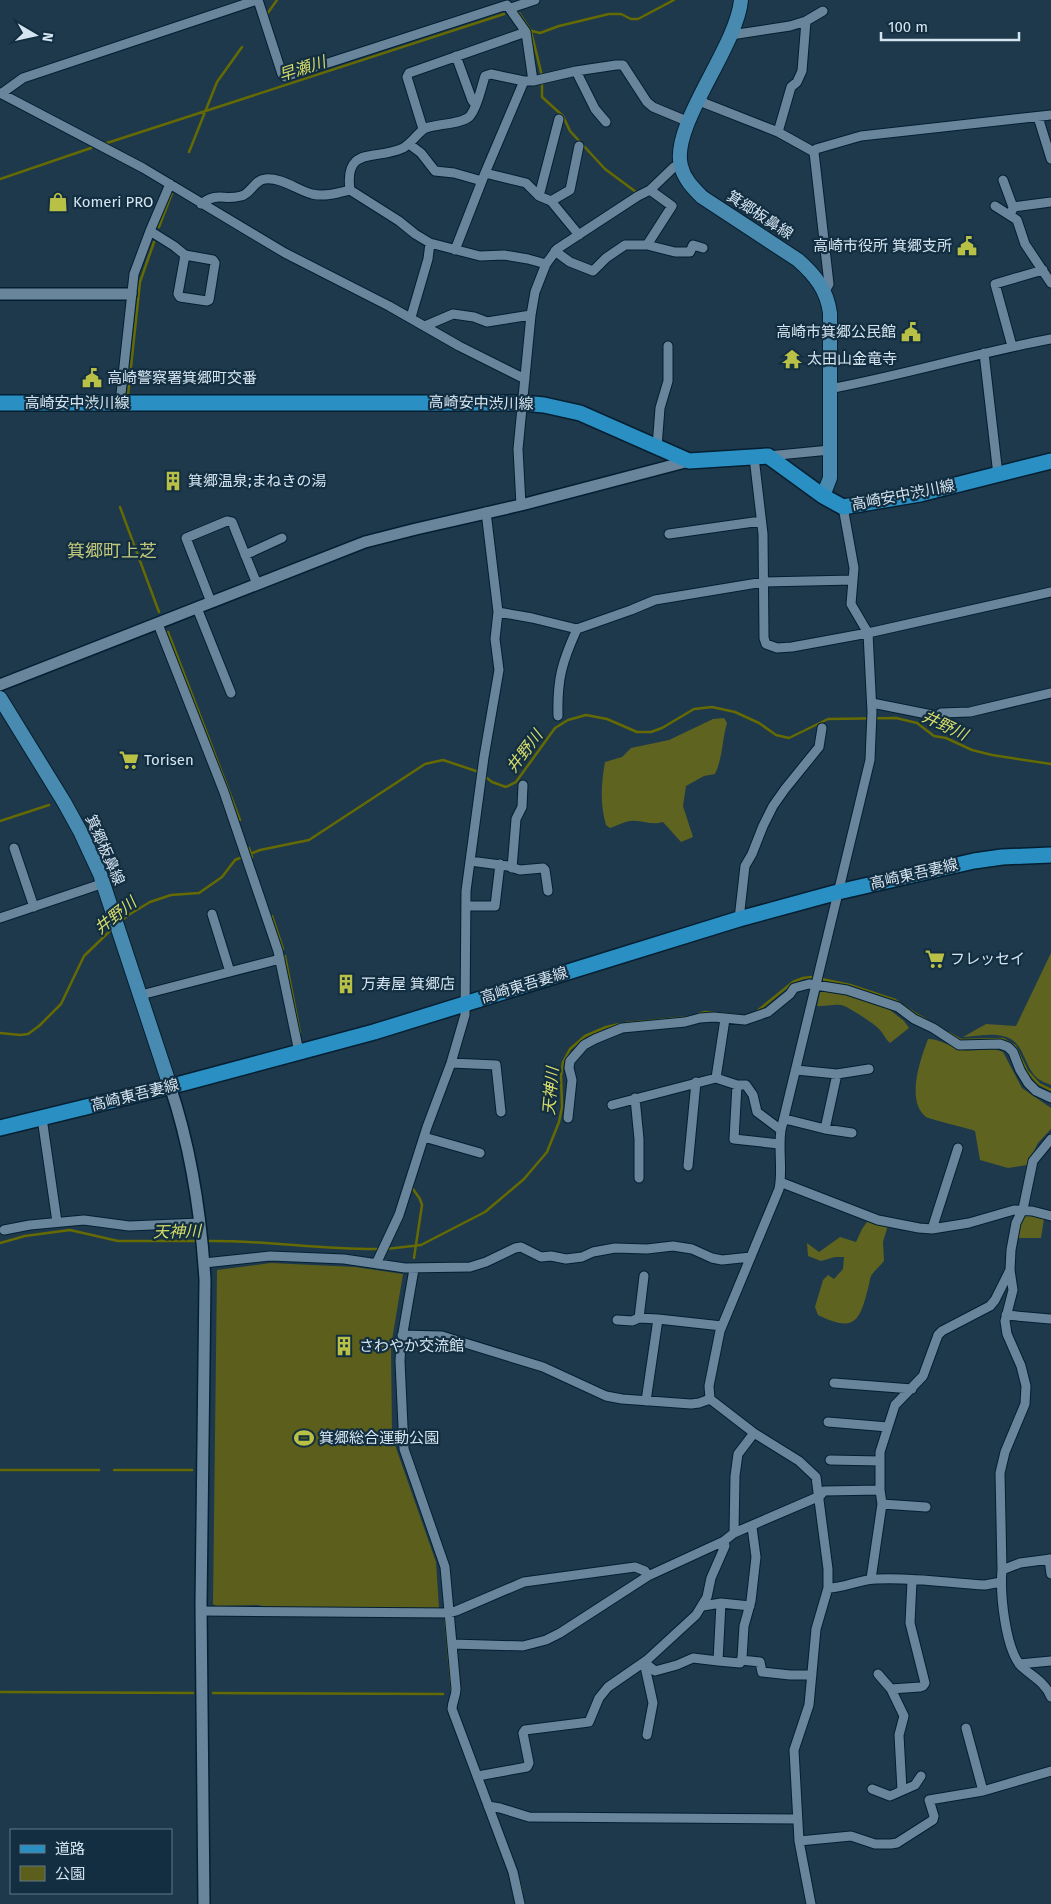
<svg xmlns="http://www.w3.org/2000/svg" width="1051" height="1904" viewBox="0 0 1051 1904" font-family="'Fira Sans','Noto Sans JP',sans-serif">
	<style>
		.green { fill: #5c5f1b }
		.forest { fill: #5f6320 }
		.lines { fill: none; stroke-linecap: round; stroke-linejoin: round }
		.stream { stroke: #666a03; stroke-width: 2.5 }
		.minor-casing { stroke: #041f31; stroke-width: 11 }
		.tertiary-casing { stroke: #041f31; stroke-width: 14 }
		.secondary-casing { stroke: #041f31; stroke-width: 16 }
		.primary-casing { stroke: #041f31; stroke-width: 18 }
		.minor { stroke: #68859b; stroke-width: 9 }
		.tertiary { stroke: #68859b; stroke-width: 11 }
		.secondary { stroke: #498bb0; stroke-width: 14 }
		.primary { stroke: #2a90c4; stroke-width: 15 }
		.labels { text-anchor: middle; stroke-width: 4.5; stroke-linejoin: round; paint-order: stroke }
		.poi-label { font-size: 15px; fill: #d4e4f0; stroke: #132e41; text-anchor: start }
		.street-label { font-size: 15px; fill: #d4e4f0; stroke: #132e41 }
		.water-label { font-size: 16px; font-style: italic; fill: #d6dd68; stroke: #132e41 }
		.quarter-label { font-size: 18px; fill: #c1c77a; stroke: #132e41 }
	</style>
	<rect width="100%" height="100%" fill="#1d394b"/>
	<path class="green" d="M271,1263l84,4 48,7 -12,72 1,86 3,13 41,117 3,46 -172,-1 -9,-2 -42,1 -3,-2 4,-334z"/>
	<path class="forest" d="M724,718l3,5c-5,17 -4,34 -12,51l-11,2 -18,10 -3,20 10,31 -12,5 -18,-20c-13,4 -21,-3 -33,-1 -7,1 -14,5 -20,7l-4,-3c-6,-21 -5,-41 -1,-63l17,-5 9,-9 38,-8 44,-21z
		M1051,953v132c-8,-3 -15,-6 -19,-13 -9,-13 -10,-32 -29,-36 -12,-3 -27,0 -40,1l23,-13 30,2z
		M822,989l25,4 24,10 14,3 19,15 5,7 -19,15c-5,-4 -7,-11 -12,-15 -5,-5 -28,-20 -34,-22 -8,-3 -19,1 -27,0l3,-14z
		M928,1039c12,0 23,8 35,11 10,2 19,-2 29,-2 3,1 8,3 11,4l19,36 29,20v21l-13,14 -11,22 -19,3 -28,-8 -5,-29c-8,-3 -46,-12 -49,-14 -21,-17 -5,-59 2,-78z
		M1025,1214l19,5 -3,19h-23v-13z
		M872,1215l17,7 -6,20 1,19c-4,5 -10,10 -13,15 -2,5 -2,11 -4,16 -8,33 -16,39 -49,23l-3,-8 8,-27 5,-5 6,4 9,-10 1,-12h-9l-14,4 -13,-5 -1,-13 12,9 21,-15 16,5 6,-13z"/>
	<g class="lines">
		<path class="stream" d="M519,13l12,18 11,45
			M267,14l10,-14
			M532,31l8,2 19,-7 50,-12h12l10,5h7l36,-19
			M542,82v15l21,19 7,15 35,38 31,23
			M107,143l397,-129
			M189,152l28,-70 25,-35
			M0,179l91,-31
			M159,227l13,-34
			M128,395l12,-113 14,-40
			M120,507l39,105
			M168,632l72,188
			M483,775l9,7 14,5 10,-5 39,-54 13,-8 18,-5 21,4 30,13h14l11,-4 32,-19 18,-2 23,5 24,11 17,12 13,3 39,-19 68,-1 21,5 17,13 12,2 26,12 20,5 59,9
			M0,821l49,-16
			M249,848l3,9
			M272,916l11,33
			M121,921l9,-7 20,-12 21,-7 28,-2 23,-16 13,-17 25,-10 49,-10 116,-76 18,-4 36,12
			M285,956l15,77
			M756,1012l37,-30 10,-4 9,-1 38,8 45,15 21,14 26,15
			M698,1014l7,-2 31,3
			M626,1023l64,-6
			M0,1033l20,2 8,-1 11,-8 22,-22 23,-48 29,-28
			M949,1033l12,7 42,-1 12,7 12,25 12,13 12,6
			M413,1189l7,10 2,6 -8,53
			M206,1241c59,-1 116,9 174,8
			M0,1243l25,-7 45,-6 48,11h80
			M386,1249l35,-4 29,-15 35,-18 39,-33 23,-27 12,-30 3,-15 -1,-31 2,-14 7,-13 15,-13 21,-9 14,-3
			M0,1470h99
			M114,1470h78
			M445,1617l7,77
			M0,1692l193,1
			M213,1693l230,1
			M517,1873l5,19"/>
		<defs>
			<path id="minor" d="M258,0l24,74 3,3 222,-72 19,27 7,49
				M511,8l24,-8
				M731,35l59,-9 16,-5 17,-10
				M456,56l16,44 3,4
				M576,71l19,38 11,13
				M0,93l143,75 142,85 104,53 70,40 66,33
				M2,93l21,-15 234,-78
				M699,101l79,31 36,20
				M1038,117l13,42
				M559,119l-20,77 12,5 28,34
				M423,129l-16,-52 2,-4 117,-41
				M778,132l13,-45 6,-5 5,-11 4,-50
				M409,144l12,9 14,18 19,2 28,8
				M485,173l41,10 13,13
				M1003,180l10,27 -1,4
				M350,190c-6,-45 26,-29 53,-42 9,-5 17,-18 23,-20 10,-4 37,-4 44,-12 8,-10 11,-28 15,-40l6,-2 33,7h9l43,-10 40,-6h7l24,37 6,5 36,15
				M551,201l19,-11 9,-44
				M201,204c18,-13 22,-3 40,-8 10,-2 13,-16 24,-17 16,-2 32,11 47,15 13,3 26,-1 38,-4l49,31 16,13 15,9 50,13 24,-1 24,4 18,5
				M995,206l22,14 8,24 26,39
				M1013,207l38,-5
				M150,231l24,15 11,9 28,5 2,3 -6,37 -2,1 -27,-4 -2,-3 7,-39
				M647,245l25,-39 -22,-16
				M455,250l30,-77 39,-92
				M555,251l15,11 23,9 13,-13 19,-13h22l28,7h15l3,-7 10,3
				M825,291l4,-7 -15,-132 2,-3 45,-13 190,-21
				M411,317l17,-58 2,-16
				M425,326l28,-12 21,3 13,5 44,-7
				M1012,346l-17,-62 48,-14
				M984,353l14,122
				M829,389c75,-14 147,-36 222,-50
				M120,403l14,-129 16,-43 20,-47
				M657,447l3,-39 8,-27v-35
				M768,456l62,-6
				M754,457l9,77 1,104 2,6 11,4 15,-1 76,-14 183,-41
				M521,505l-3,-56 13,-134 4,-23 7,-18 4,-10 11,-15 81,-53 12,-6 24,-23 6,-2
				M669,534l92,-13
				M245,555l37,-17
				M211,602l-25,-64 41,-17 5,1 25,62
				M197,608l34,85
				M498,612l34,6 45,11
				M158,624l66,168 54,159 21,101
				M872,703l65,13 4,-3 29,-1 81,-19
				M558,716c-1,-37 4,-54 19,-87l54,-19 24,-10 109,-18 89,-2
				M14,848l20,59
				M470,861l38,5 12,4 23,-2 2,2 3,21
				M512,868l4,-49 6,-12 1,-22
				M466,906h29l5,-42
				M212,914l18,58
				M0,918l104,-35
				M739,919l6,-53 7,-12 11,-28 10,-20 12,-17 34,-42 3,-19
				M141,995l139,-36
				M451,1063l45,2 5,47
				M796,1070l41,4 32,-5
				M716,1078l9,-59
				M737,1085l-3,54 45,5
				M635,1098l4,41v39
				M612,1105l104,-27 21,7h9l7,10 4,17 24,18
				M42,1118l15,104
				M568,1118l4,-38 -3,-12 1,-7 14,-16 11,-6 27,-11 63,-6 15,-4 14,-1 31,3 23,-8 22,-18 4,-6 15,-4 38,6 51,17 16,12 19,9 26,17 41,-1 8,3 5,5 7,18 8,13 8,8 15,7
				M785,1119l40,10 27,4
				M825,1129l12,-55
				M424,1137l56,16
				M1051,1139l-18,22 -10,48 -7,14 -5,27 -1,20 3,20 -8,31 2,13 14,32 5,20 -1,18 -20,48 -5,21 2,97c-2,23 3,80 20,97 11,10 23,15 29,30
				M688,1166l8,-84
				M780,1182l98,38 41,8 13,1 37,-6 45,-13 18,1 19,5
				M932,1229l26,-81
				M4,1230l26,-5 54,-5 45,6 71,-3
				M204,1263l66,-7 25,1 49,2 61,9 65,-1 16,-5 29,-14 6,-1 20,10 10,-1 15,3 16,-2 11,-5 22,-4 32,1 26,-3 19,3 20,9 10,2 29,-3
				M376,1264l23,-49 28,-88 24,-64 14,-48 1,-124 18,-134 15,-87 -4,-31 3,-27 -12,-100
				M414,1269l-13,75 -1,17 4,88 41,118 11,122c0,8 -4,13 -4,20l61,163 7,32
				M1006,1315l44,4
				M639,1318l5,-42
				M617,1320l15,1 7,-3 19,1 64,7
				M402,1335l40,1 101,31 63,29 16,3 69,5 8,-1 11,-4
				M834,1383l78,6
				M646,1401l12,-82
				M828,1422l60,5
				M830,1460l50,1
				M882,1504l44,3
				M734,1533l86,-37 4,-5 56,-1
				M1049,1559l2,15
				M1002,1570l18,-7 31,-4
				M871,1579l11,-75 -2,-14v-38l15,-47 28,-29 15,-41 4,-4 48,-25 5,-6 15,-30
				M828,1588c17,0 32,-9 49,-9 34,-2 73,4 108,6l16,-3
				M721,1603l-3,58 22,2 2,-5 2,-32 7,-25 5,-44 -4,-30
				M703,1606l18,-3 29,3
				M201,1611l248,2 7,-2 68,-29 111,-15 10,4 3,5
				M452,1644l71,2 23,-6 14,-7 88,-57 76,-35 10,-8 1,-57 3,-22 16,-21
				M741,1660l19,2 2,10 28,3h22
				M644,1662l11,9 22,-6 16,-7 25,3
				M644,1662l9,41 -6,32
				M1019,1664l32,-3
				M878,1674l13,15 13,27 -5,19 3,55
				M891,1689l29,-2 3,-1 2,-3 -15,-60 2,-42
				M966,1728l17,63
				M478,1776l49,-9 2,-4 -6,-30 2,-3 64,-8 10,-24 9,-11 39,-27 49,-45 11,-18 4,-19 14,-32 -1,-5
				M872,1789l18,7 25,-11 6,-9
				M488,1806l12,2 29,9 268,2
				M799,1841l52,-5 24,8h16l6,-1 36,-23 1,-4 -5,-16 54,-9 68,-20
				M811,1904l-12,-63 -5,-91 15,-45 7,-76 12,-41v-19l-12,-92 -17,-16 -45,-28 -44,-34 -1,-13 11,-55 59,-142c4,-19 -1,-39 2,-59l89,-370 2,-48 -4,-79 -17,-29 3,-36 -11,-61"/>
			<path id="tertiary" d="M0,294h131
				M0,685l365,-143 51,-13 105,-24 168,-44
				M170,1086c21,62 31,129 35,194l-4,325 3,299"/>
			<path id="secondary" d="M741,0c-4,47 -71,126 -60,166 3,13 12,22 21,31l96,63c17,15 29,30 32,53v165l-7,18
				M0,698l64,104 16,29 20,43 70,212"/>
			<path id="primary" d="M0,403h523l21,2 36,8 109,48 79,-5 55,40 20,11 77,-13 131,-33
				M0,1128l184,-45 190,-51 365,-113 99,-27 136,-31 28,-4 49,-2"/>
		</defs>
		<use href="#minor" class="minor-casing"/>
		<use href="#tertiary" class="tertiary-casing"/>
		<use href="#secondary" class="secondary-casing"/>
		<use href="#primary" class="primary-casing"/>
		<use href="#minor" class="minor"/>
		<use href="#tertiary" class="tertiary"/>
		<use href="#secondary" class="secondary"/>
		<use href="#primary" class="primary"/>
	</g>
	<defs>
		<symbol id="shop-bare" viewBox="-9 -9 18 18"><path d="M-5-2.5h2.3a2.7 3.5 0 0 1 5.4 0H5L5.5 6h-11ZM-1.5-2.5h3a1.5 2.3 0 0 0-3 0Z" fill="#b9c046" stroke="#132e41" stroke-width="2.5" paint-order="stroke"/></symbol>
		<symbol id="civic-bare" viewBox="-9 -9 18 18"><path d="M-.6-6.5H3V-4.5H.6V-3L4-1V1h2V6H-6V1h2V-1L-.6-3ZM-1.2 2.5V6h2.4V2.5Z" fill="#b9c046" stroke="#132e41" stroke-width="2.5" paint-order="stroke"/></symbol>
		<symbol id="temple-bare" viewBox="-9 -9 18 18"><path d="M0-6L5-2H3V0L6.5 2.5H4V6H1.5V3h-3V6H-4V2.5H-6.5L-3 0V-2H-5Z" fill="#b9c046" stroke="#132e41" stroke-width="2.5" paint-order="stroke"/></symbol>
		<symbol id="building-bare" viewBox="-9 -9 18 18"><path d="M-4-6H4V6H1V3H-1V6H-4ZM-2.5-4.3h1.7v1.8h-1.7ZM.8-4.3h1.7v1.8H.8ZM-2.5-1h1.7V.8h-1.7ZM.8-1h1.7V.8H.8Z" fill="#b9c046" stroke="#132e41" stroke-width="2.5" paint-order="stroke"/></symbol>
		<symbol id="supermarket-bare" viewBox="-9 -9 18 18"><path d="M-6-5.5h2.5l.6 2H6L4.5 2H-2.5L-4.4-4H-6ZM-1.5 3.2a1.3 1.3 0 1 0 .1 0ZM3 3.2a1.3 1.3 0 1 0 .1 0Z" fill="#b9c046" stroke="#132e41" stroke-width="2.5" paint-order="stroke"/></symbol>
		<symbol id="stadium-bare" viewBox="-9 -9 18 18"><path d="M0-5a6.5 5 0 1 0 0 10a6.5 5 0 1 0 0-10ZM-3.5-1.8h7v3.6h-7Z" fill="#b9c046" stroke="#132e41" stroke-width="2.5" paint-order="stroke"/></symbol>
	</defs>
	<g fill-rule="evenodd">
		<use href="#shop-bare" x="44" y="188" width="28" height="28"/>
		<use href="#civic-bare" x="953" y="232" width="28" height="28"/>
		<use href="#civic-bare" x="897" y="318" width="28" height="28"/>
		<use href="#temple-bare" x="778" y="345" width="28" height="28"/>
		<use href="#civic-bare" x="78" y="364" width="28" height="28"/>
		<use href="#building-bare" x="159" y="467" width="28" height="28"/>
		<use href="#supermarket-bare" x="115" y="746" width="28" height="28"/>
		<use href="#supermarket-bare" x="921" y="945" width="28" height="28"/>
		<use href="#building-bare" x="332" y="970" width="28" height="28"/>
		<use href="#building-bare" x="330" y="1332" width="28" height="28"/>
		<use href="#stadium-bare" x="290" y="1424" width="28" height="28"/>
	</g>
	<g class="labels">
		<g class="poi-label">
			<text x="73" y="207">Komeri PRO</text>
			<text x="952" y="251" text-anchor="end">高崎市役所 箕郷支所</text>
			<text x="896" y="337" text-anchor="end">高崎市箕郷公民館</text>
			<text x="807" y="364">太田山金竜寺</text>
			<text x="107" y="383">高崎警察署箕郷町交番</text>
			<text x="188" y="486">箕郷温泉;まねきの湯</text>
			<text x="144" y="765">Torisen</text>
			<text x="950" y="964">フレッセイ</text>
			<text x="361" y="989">万寿屋 箕郷店</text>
			<text x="359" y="1351">さわやか交流館</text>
			<text x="319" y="1443">箕郷総合運動公園</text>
		</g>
		<g class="street-label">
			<text transform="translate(760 215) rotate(33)" y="5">箕郷板鼻線</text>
			<text x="77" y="408">高崎安中渋川線</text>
			<text transform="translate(481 403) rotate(1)" y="5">高崎安中渋川線</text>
			<text transform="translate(903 495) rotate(-11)" y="5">高崎安中渋川線</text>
			<text transform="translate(105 850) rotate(66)" y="5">箕郷板鼻線</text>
			<text transform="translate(914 874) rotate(-13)" y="5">高崎東吾妻線</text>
			<text transform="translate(524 985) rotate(-17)" y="5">高崎東吾妻線</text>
			<text transform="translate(135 1095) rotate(-14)" y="5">高崎東吾妻線</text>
		</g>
		<g class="water-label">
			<text transform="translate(302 68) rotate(-18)" y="6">早瀬川</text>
			<text transform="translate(945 725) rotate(25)" y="6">井野川</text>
			<text transform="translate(524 751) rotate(-53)" y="6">井野川</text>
			<text transform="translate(115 915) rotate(-39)" y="6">井野川</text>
			<text transform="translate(550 1091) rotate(-85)" y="6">天神川</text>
			<text transform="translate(177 1231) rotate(-1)" y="6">天神川</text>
		</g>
		<g class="quarter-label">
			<text x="112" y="557">箕郷町上芝</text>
		</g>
	</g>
	<rect x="10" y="1829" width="162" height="65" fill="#132e41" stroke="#607787"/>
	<rect x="20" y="1845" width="25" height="8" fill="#2a90c4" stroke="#607787"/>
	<text x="55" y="1854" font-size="15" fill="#d4e4f0">道路</text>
	<rect x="20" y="1866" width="25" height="15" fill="#5c5f1b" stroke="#607787"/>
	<text x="55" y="1879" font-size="15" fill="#d4e4f0">公園</text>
	<g transform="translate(35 35) rotate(99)" stroke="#132e41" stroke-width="4" paint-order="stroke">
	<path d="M0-4L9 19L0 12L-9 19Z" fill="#d4e4f0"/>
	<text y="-8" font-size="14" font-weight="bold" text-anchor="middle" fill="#d4e4f0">N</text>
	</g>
	<path d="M881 32v8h138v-8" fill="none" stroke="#d4e4f0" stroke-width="2.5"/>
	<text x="888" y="32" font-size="15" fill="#d4e4f0" stroke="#132e41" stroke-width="4" paint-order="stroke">100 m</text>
</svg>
